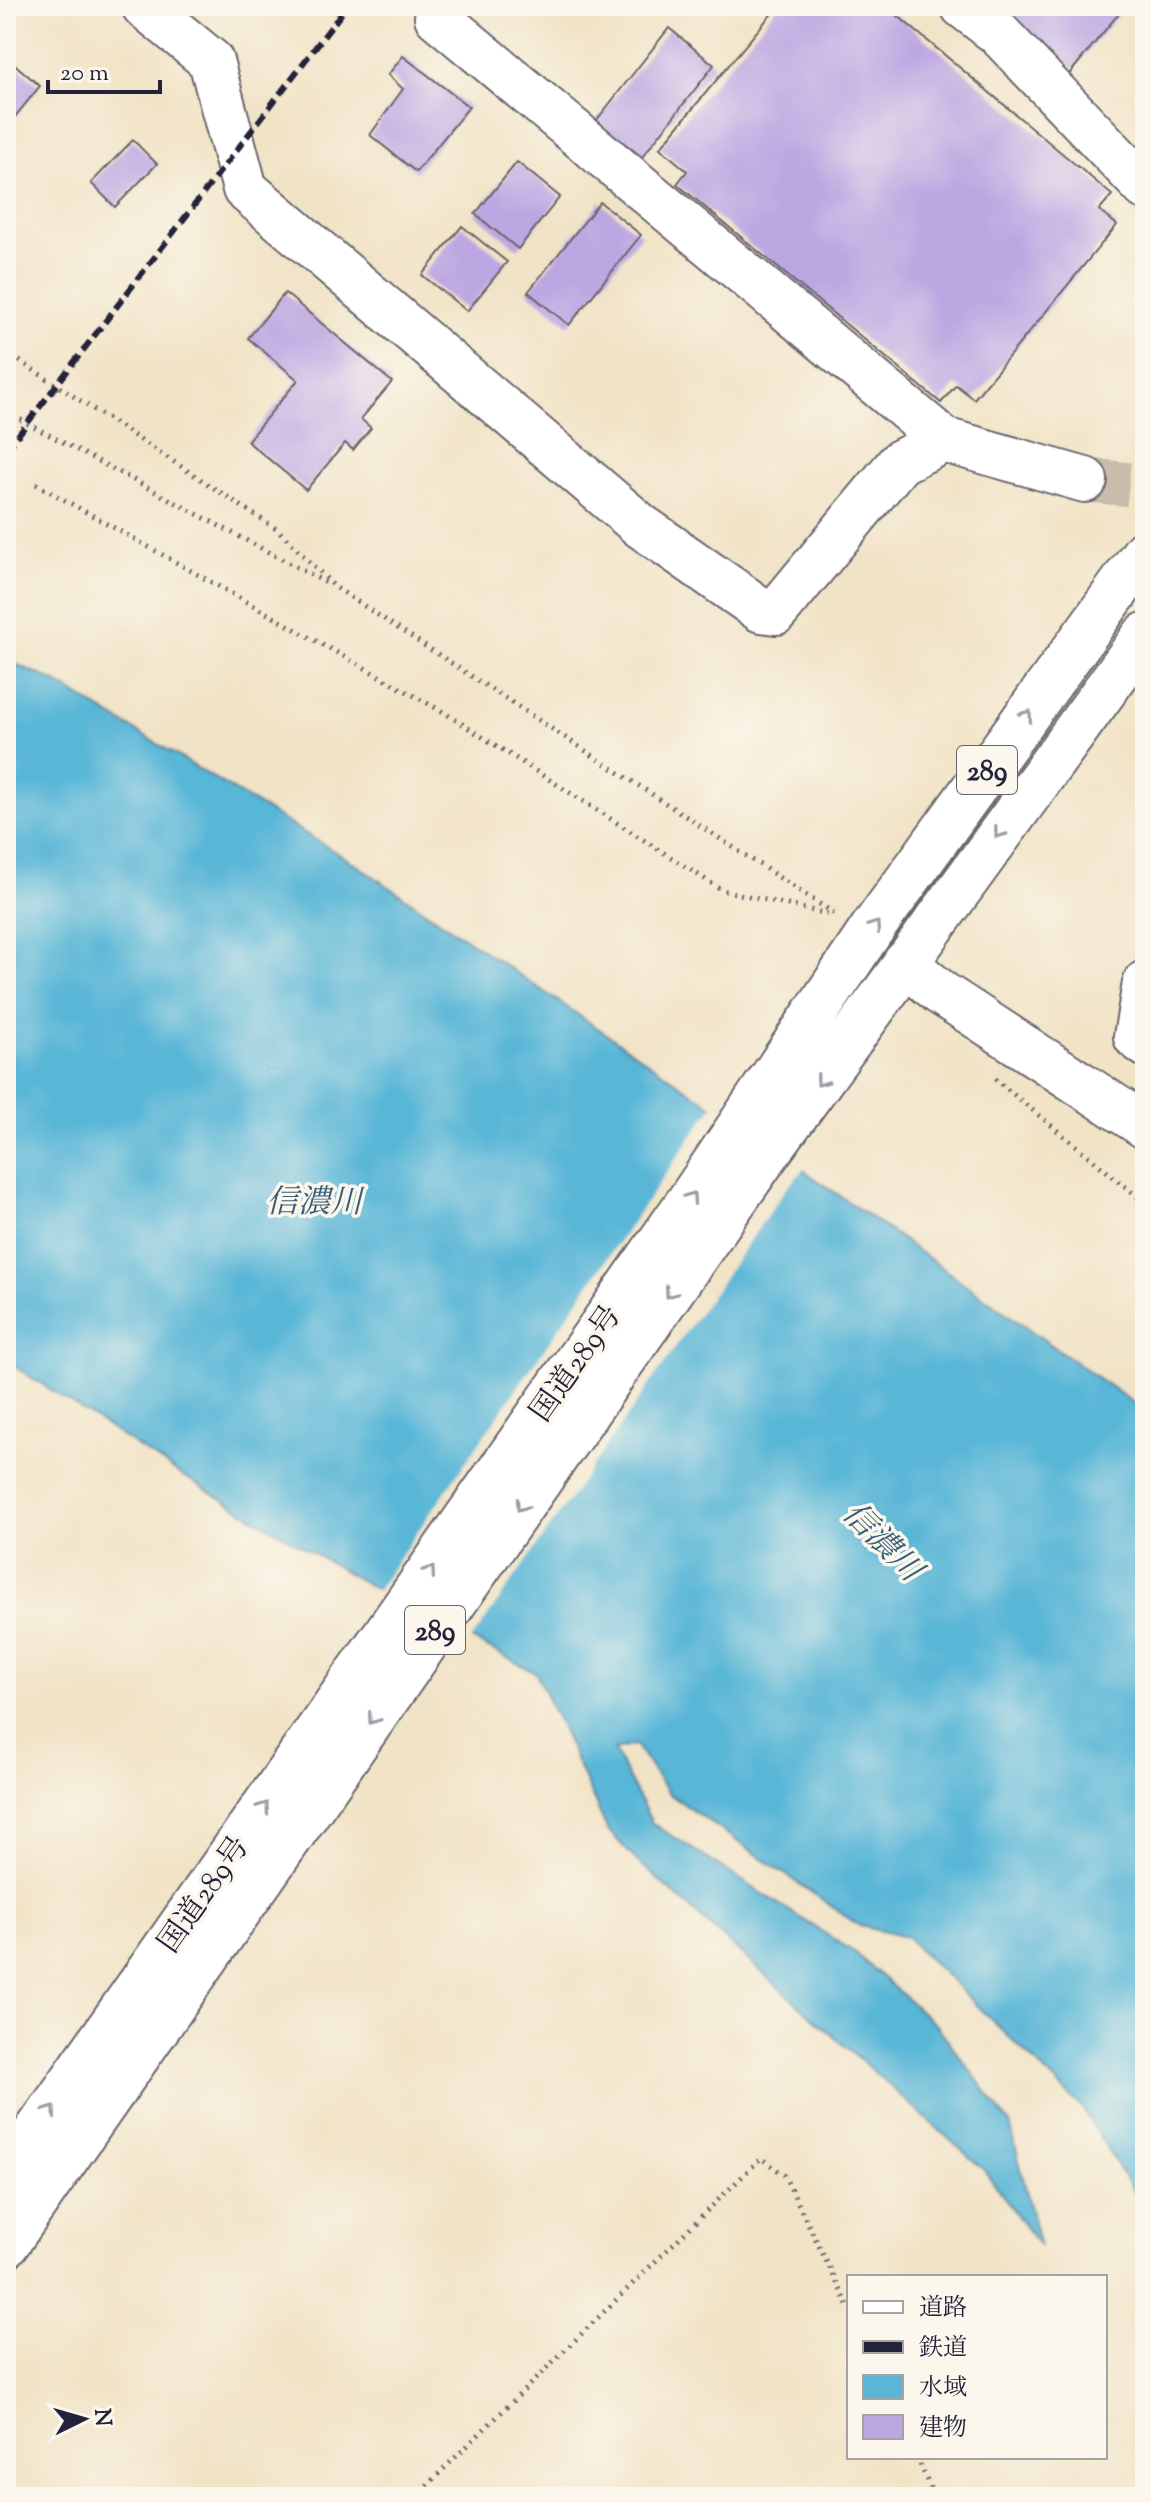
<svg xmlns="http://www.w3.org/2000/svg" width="1151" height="2503" viewBox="0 0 1151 2503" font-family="'Sorts Mill Goudy','Noto Serif JP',serif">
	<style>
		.water { fill: #59b6d7; stroke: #3e6c89; stroke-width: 2 }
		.pier { fill: #f1e3c6 }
		.building { fill: #bda7e2 }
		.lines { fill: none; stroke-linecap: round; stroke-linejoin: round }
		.minor-tunnel { stroke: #c8bcaa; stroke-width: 44; stroke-dasharray: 44 22; stroke-linecap: butt }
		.minor-casing { stroke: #6a666c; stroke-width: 48 }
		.tertiary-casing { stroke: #6a666c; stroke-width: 48 }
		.trunk-casing { stroke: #6a666c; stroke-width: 48 }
		.path { stroke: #6a666c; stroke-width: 5; stroke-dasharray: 2 6; stroke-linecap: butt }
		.minor { stroke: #fff; stroke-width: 44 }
		.tertiary { stroke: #fff; stroke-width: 44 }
		.trunk { stroke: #fff; stroke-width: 44 }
		.rail { stroke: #22223b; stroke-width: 6; stroke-dasharray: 12 6; stroke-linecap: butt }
		.oneway { stroke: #9c9ca7 }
		.labels { text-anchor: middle; stroke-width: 7; stroke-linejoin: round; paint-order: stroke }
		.shield { fill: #fbf7ec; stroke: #636270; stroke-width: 2 }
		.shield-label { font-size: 28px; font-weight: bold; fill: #22223b }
		.street-label { font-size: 30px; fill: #22223b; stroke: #fbf7ec }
		.water-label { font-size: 32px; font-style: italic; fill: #385d79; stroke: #fbf7ec }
	</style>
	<rect width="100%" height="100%" fill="#fbf7ec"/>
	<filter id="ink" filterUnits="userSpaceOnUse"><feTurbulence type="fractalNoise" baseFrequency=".0125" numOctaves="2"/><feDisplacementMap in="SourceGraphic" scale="16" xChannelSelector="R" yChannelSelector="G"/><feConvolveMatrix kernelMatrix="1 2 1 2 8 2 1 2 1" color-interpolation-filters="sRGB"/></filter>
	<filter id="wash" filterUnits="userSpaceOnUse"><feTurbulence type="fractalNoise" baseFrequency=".006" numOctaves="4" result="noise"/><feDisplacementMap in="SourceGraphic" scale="32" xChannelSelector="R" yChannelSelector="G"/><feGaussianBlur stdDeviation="1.8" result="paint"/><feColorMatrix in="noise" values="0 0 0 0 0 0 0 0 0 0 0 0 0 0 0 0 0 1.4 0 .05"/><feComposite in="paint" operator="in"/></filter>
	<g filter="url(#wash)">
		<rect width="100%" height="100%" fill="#f1e3c6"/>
		<path class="water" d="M6,660l46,20 305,185 344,233 444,313v799l-63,-102 -176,-171 -46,-11 -192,-133 -33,-48 -21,5 38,73 202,129 84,75 72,97 30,123 -56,-77 -349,-311 -28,-30 -71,-156 -175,-92 -183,-108 -172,-112z"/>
		<path class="pier" d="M715,1103l90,65 -20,22 -316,453 -94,-50z"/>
		<g id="blocks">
			<path class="building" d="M778,6h108l226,189 -13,15 18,15 -143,174 -18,-14 -15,18 -264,-219 10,-13 -27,-23z
				M974,6h151l-59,72z
				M669,28l45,37 -72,92 -46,-36z
				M403,56l66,51 -53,65 -46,-37 33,-46 -15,-14z
				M6,57l34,29 -34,42z
				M133,140l24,24 -42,43 -24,-24z
				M517,162l43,35 -42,52 -43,-35z
				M600,202l41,33 -72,90 -41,-33z
				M462,226l45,36 -40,49 -45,-36z
				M285,293l107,89 -31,37 10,9 -18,22 -8,-7 -39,47 -59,-49 51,-61 -50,-42z"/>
		</g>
	</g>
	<g filter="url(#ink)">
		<use href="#blocks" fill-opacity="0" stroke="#6a666c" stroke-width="2"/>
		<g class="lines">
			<path class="minor-tunnel" d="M1085,480l60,6"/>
			<defs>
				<path id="minor" d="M144,6l67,55 34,128 396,337 120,84 15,2 124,-150 44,-22 141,40
					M963,6l35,27 147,154
					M437,17l507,423
					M1145,983l-9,54 9,7"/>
				<path id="tertiary" d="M905,963l36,30 204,133"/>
				<path id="trunk" d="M6,2175l685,-977 181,-269 273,-377
					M6,2245l759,-1088 380,-522"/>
			</defs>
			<use href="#minor" class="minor-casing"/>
			<use href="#tertiary" class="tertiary-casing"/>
			<use href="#trunk" class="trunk-casing"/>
			<path class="path" d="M6,352l272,178 57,57 500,327
				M6,412l324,173
				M36,484l409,229 277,177 110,25
				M995,1079l150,124
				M917,2457l17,40
				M415,2497l346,-339 23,17 65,132"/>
			<use href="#minor" class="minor"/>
			<use href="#tertiary" class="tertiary"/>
			<use href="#trunk" class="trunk"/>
			<path class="rail" d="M6,451l341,-445"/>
		</g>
		<defs><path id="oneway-chevron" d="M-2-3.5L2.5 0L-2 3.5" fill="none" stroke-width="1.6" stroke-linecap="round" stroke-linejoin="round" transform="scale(2)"/></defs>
		<g class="oneway">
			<use href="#oneway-chevron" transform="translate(1027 715) rotate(-54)"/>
			<use href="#oneway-chevron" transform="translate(999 833) rotate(126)"/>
			<use href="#oneway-chevron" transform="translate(875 926) rotate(-55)"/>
			<use href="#oneway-chevron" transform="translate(821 1081) rotate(126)"/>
			<use href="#oneway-chevron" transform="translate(691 1197) rotate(-55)"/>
			<use href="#oneway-chevron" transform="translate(670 1293) rotate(125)"/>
			<use href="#oneway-chevron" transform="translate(521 1506) rotate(125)"/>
			<use href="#oneway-chevron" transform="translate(430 1571) rotate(-55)"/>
			<use href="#oneway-chevron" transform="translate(373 1719) rotate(125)"/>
			<use href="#oneway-chevron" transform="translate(264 1807) rotate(-55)"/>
			<use href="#oneway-chevron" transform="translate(51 2111) rotate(-55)"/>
		</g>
	</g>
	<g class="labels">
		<g class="shield">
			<rect x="957" y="746" width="60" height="48" rx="6"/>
			<rect x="405" y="1606" width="60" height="48" rx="6"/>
		</g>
		<g class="shield-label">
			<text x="987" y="780">289</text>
			<text x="435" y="1640">289</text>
		</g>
		<g class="street-label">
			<text transform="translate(575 1363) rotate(-55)" y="10">国道289号</text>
			<text transform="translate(203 1894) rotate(-55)" y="10">国道289号</text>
		</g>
		<g class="water-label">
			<text x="314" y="1212">信濃川</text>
			<text transform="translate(883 1541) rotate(45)" y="11">信濃川</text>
		</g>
	</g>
	<rect width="1151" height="2503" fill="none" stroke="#fbf7ec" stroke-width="32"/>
	<rect x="847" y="2275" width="260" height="184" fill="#fbf7ec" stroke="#a4a2a5" stroke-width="2"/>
	<rect x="863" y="2301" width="40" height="12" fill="#ffffff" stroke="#a4a2a5" stroke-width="2"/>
	<text x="919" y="2315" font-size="24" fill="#22223b">道路</text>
	<rect x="863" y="2341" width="40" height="12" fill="#22223b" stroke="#a4a2a5" stroke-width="2"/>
	<text x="919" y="2355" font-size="24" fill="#22223b">鉄道</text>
	<rect x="863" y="2375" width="40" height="24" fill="#59b6d7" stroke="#a4a2a5" stroke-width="2"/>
	<text x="919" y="2395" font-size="24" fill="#22223b">水域</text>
	<rect x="863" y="2415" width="40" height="24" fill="#bda7e2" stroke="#a4a2a5" stroke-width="2"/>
	<text x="919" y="2435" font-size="24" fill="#22223b">建物</text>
	<g transform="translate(84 2419) rotate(85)" stroke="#fbf7ec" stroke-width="6" paint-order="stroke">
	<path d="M0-6L14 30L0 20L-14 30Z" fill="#22223b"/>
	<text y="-12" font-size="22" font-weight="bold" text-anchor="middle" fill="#22223b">N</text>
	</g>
	<path d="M48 80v12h112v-12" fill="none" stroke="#22223b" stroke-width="4"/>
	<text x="60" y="80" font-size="24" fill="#22223b" stroke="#fbf7ec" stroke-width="6" paint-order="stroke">20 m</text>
</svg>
